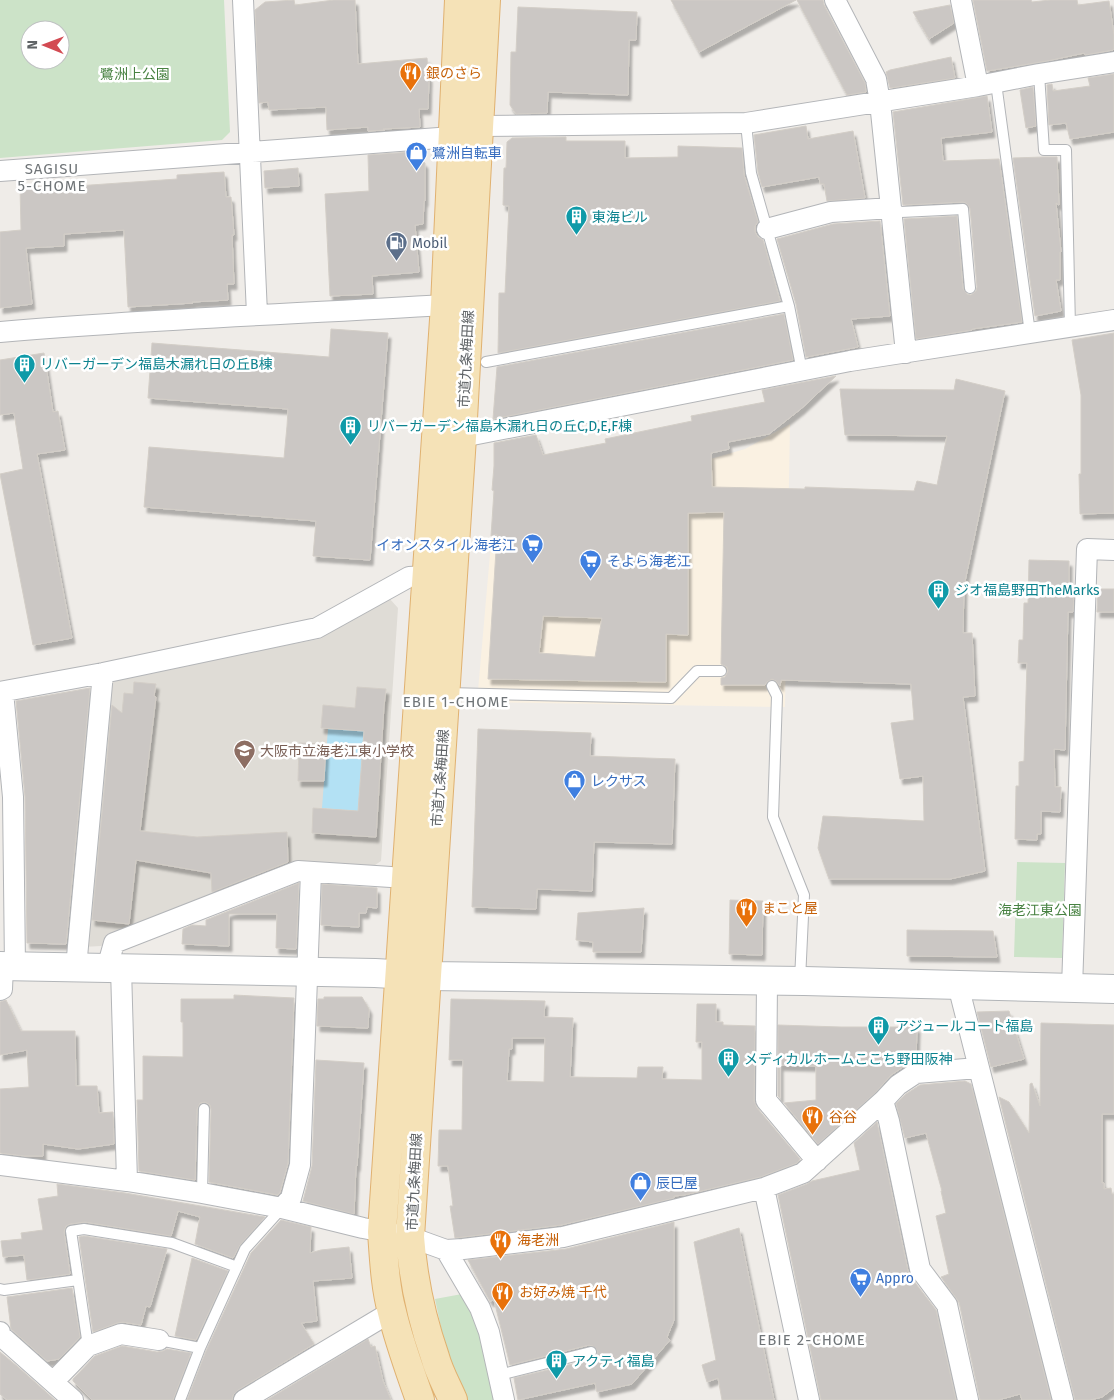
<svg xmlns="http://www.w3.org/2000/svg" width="1114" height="1400" viewBox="0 0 1114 1400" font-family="'Fira Sans','Noto Sans JP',sans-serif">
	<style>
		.commercial { fill: #faf1e2 }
		.education { fill: #dfdcd6 }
		.green { fill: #cce3c8; fill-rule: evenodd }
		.water { fill: #b3e1f4 }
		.building { fill: #cbc7c4; stroke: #d3cec7; fill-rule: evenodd; filter: url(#shadow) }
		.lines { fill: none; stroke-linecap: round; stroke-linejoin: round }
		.lane-casing { stroke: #b3b5b8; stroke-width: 12 }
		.street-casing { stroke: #b3b5b8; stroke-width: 22 }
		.secondary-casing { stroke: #b2b5b8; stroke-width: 30 }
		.primary-casing { stroke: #e0b170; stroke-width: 30 }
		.lane { stroke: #fff; stroke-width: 10 }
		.street { stroke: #fff; stroke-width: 20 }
		.secondary { stroke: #fff; stroke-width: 28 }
		.primary { stroke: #f5e2b7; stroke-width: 28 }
		.labels { text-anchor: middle; stroke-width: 5; stroke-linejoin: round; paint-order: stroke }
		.food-label { font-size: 14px; fill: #c56008; stroke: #fff; text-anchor: start }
		.park-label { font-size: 14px; fill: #488242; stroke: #fff }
		.shop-label { font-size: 14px; fill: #366cbe; stroke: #fff; text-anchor: start }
		.culture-label { font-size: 14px; fill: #0d838f; stroke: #fff; text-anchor: start }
		.service-label { font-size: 14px; fill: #4e5e75; stroke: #fff; text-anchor: start }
		.street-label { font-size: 14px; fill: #5f6366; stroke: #fff }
		.education-label { font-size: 14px; fill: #785e54; stroke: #fff; text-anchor: start }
		.neighbourhood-label { font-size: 15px; letter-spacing: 1px; fill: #707578; stroke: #fff }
	</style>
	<defs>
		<filter id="shadow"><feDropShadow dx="3" dy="5.5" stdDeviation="1" flood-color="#0004"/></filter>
	</defs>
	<rect width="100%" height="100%" fill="#efece8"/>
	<path class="commercial" d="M790,424l-5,283 -308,-5 14,-159 119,-55 135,-39z"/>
	<path class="education" d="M389,598l9,10 -17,253 -9,6 -71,-3 -200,82 -19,1 29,-268 208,-40z"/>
	<path class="green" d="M0,0h224l6,132 -8,8 -222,18zM30,30h30v30h-30z
		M1017,862l48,1 -3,95 -48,-1z
		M462,1294l28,56 8,50h-30l-22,-48 -11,-53z"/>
	<path class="water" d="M328,729l36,2 -6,80 -36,-3z"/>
	<path class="building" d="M294,0l1,5 39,-5h21l3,64 69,-6 2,21 -1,30h-9l1,18 -37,2 2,1 -17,1v-4l-41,3 -1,-23 -57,3 -1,-8 -9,1 -4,-93 10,-8z
		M671,0h125l-97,52z
		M797,0h26l1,5 41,78 1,9 -19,3z
		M973,0h58l1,2 18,-2h27l1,5 31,-4 5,34v14l-1,1 -28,5 -1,-2 -37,8 -60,10z
		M950,5l4,18 -25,16 -16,-27z
		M518,7l119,5 -1,28h-7l-1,55 -80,-3 -1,21 -31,1 -6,-9 1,-53h5z
		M951,57l4,21 -65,10 -4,-16 4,-2z
		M1114,74v58l-44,7 -4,-16 -17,2 -2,-40 5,-1 1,7 37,-5 -2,-8z
		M1033,87l3,39 -10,2 -6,-38z
		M987,96l5,36 -51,6 2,23 56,-2 23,163 -50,7v1l-56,9 -12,-120 53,-3 6,73 4,5 4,1 5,-4 1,-4 -7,-79 -4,-5 -3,-1 -60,3 -10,-93z
		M806,126l2,13 45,-8 12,67 -38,3 -3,-17h-4l-1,-7 -57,10 -4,-15 -4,-37z
		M566,137v4h59v17l53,-1v-11l64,2 2,27 14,47 -3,4v6l3,5 5,3 17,61 -282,52 1,-60h6l4,-87 -6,-1 1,-37h2l1,-26 5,-4z
		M411,152l14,11v38h-1l-1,23 -8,1 4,47 -47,4 1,18 -43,2 -5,-102 44,-3 -1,-36z
		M1043,157h14l2,48 -3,-2 5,49h-1v28h-4l5,31 -26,5 -22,-158z
		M298,168l1,18 -34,2 -1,-17z
		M224,172l2,25h5l3,38h-2l2,49h-7l1,16 -36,2 1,1 -65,4 -4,-77 -60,4v12l-38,2 6,56 -32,4v-76l21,-2 -1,-43 42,-2v2l115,-8v-4z
		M880,221l10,95 -39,3 7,28 -52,10 -10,-53 -19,-65 56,-15z
		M784,314l9,46 -300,59 4,-52z
		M331,329l57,4 -18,227 -57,-4 3,-35 -172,-14 5,-60 135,11 3,-32 1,-17 -140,-11 4,-55 177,14z
		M1114,333v180l-34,1 -1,-40h2v-79l-9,-55z
		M44,353l9,59 5,-1 7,39 -28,4 35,184 -39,7 -33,-171 23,-5 -9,-56 -14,2v-55z
		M836,376l-34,32 -33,26 -41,8 1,7 -18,4 1,34 93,2v-2l109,4 3,-10 20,4 10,-49 -102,-1 -5,-46 114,1 2,-11 49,12 -41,195 -1,47h9l3,63 -12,1 22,174 -35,8h-121l-11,-31 5,-32 101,5 -1,-45 -23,3 -9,-56 23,-3 -3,-36 -130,-4 -1,6 -4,-5 -4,-2 -5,3 -2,3h-44v-7l4,-1 3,-6 -1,-4 -6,-3 3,-152 -36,1v122l-22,-1v48l-178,-3 9,-145 -6,2 3,-45 -2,-1 2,-24v-23l42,-8 7,20 63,-12 -1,-4 87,-18 -1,-5 74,-14 -3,-12zM543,616l59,2 -7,39 -56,-4z
		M1029,560l40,1v28h5l-1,23h-5l-3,138 -11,-1 1,38h6l-1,25 -19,-1v23h-4v6l-22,-1 1,-53h3v-24l5,-1 3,-98h-9l1,-23h4l1,-37h4z
		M1098,589h16v23h-17z
		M134,682l22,2 -2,12 2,1 -16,134 57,6 90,-5 1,30 -76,30 -1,-19 -75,-13 -7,64 -37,-4 20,-215 10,8 2,-20 9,1z
		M357,687l29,2 -2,17 -8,131 -64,-4 1,-25 45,3 6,-80 -43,-3 2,-23 32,3z
		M90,688l-24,256 -39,-1 -2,-146 -9,-96z
		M478,729l113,4 -1,23 85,3 -3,85 -78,-2 -2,49 -55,-2 -1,20 -64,-2z
		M299,743l27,1 -2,37h-26z
		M299,883l-3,66 -20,-1 1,-34h-48v32l-47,-2 1,-15 9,-4 14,1v-6z
		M322,884l55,4v20l-10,-1 -1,6h-7v14l-38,-2z
		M730,900l33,1 -1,54 -33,-1z
		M644,908l-3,44h-48v-10l-17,-2 2,-27z
		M907,930l86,1 4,26 -90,-1z
		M234,995l60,3 -6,165 -8,29 -2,3 -69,-13 2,-73 -1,-4 -5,-3 -5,1 -3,6 -2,71 -56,-9 -2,-71h6v-44l40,1v-35h-2v-23h53z
		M324,997h38l7,12 -1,19 -51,-2 1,-27h6z
		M451,999l94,2 -1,16 29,1 -3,59 67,1 1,-11h25l-1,12 40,1v-38h-6l1,-38h19v18h7v3l32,1 -1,75 3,7 43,51 -3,4 -37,14 -76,18 -10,1v2l-113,27 -106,13 -5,-32h3l-5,-40h-10l1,-36h23l1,-70h-14zM512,1038h33l-1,44 -37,-1 2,-32h3z
		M6,1000l15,31h54l1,55h21l2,27 14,-1 1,32 -36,5 -35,-5v12h-18l-25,-3v-64l29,-2 -2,-37 -27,5v-53z
		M1009,1011l15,48 -33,8 -14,-55z
		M1041,1023l73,2v89h-12v69h2v6l7,-1 1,6h2v194l-12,9 -12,3h-15l-76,-303 10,5 20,31 1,-49 2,-1 8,23z
		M778,1025l63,2h76l-1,34 -7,2 -18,12 -16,18 -57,51 -34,-41 32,-3v-34l-36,-1v33l-2,-2z
		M316,1060l48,3 -7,103h-1l-2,48 -51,-13 9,-35z
		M965,1081l6,3 80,316h-29l-2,-6 -22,6h-18l-21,-98 -18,-25 8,-3 -13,-58 10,-3 -5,-22h1l-16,-58 -21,5 -9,-34 10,-10 14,-9z
		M877,1122l31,149 2,5 26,34 20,90h-135l-43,-205 29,-11 5,-3 48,-11 -6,-27z
		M57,1184l68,9 140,24 -25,28 -7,13 -38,-14 5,-27 -22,-6 -7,25 -86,-14 -15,2 -4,2 -2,6 6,42 -43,6 -3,-25 -21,2 -2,-16 21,-2 -1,-6 22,-3 -5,-31 20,-3z
		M281,1220l30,7 -1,26 11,-3 28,-3 3,31 -39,3 4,40 -16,2 13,21 -76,46 -5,5 -1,5h-45l19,-49 45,-98z
		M674,1222v98l-7,17 3,3 -38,44 -35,8 -2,-9 -77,17 -4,-22 79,-19 4,-5v-4l-4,-4 -4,-1 -79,20 -16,-65 -4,1 -22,-41 98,-11z
		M739,1228l10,50 25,122h-52l-4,-22 -11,4 -5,-17 14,-5 -22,-118z
		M84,1236l83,13 -17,58 -4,-1 -5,19 -18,-3 -6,1 -24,9 -14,-95z
		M192,1258l36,13 -32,69 -21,-4z
		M72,1288l8,49 -21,22 -12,2 -36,-32 -4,-32z
		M368,1339l3,8 4,-1 8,35 8,19h-124z
		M122,1346l35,6 6,-1 4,-2 24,4 -18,47h-81l-19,-19v-2l22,-23z
		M0,1352l17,14 38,34h-48l-7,-6z"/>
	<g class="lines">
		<defs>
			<path id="lane" d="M1039,74l5,76h22l4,177
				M996,83l34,250
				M746,123l5,50 38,133 13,65
				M891,208l10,4 62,-3 7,79
				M486,362l303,-56
				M772,686l5,10 -4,121 31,78 -4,85
				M446,693l225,5 26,-27h24
				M202,1193l2,-84
				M0,1289l4,1 74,-10
				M159,1340l41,8
				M88,1346l-17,-115 13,-2 88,14 65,24
				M499,1375l92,-23
				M180,1400l20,-52 45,-99 37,-41"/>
			<path id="street" d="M243,0l14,314
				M835,0l41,79 4,23 26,251
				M961,0l17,86
				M0,171l452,-34 28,-11 266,-3 232,-37 61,-12 75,-12
				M767,229l64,-17 60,-4
				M0,332c148,-13 296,-18 445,-27
				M449,436l13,1 388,-76 264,-41
				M0,692l103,-19 214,-45 92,-51 17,-1
				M3,692l10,105 2,170
				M76,968l27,-295
				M107,968l7,-25 184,-72 93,6
				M121,968l6,213
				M767,981l-1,119 51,61
				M958,985l105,415
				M1072,988l15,-439 27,1
				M0,990l2,-1 1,-23
				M883,1101l6,20 31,148 27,36 21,95
				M0,1165l127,16 75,12 80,15 81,20 47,9 36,13 17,-1 100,-12 201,-49 39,-15 80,-72 15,-16 18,-12 62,-5
				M764,1188l45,212
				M282,1208l9,-10 9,-33 11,-293
				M446,1250l34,58 9,24 15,68
				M0,1332v3l73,65
				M53,1382l35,-36 33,-12 38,6
				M244,1400l147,-88"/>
			<path id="secondary" d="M0,966l375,7 52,3 377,5 310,8"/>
			<path id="primary" d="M420,1400c-10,-29 -21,-58 -28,-88 -7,-26 -8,-53 -10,-80l63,-927 14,-305
				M453,1400c-6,-14 -14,-28 -18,-43 -14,-40 -22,-79 -25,-120l52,-800 24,-437"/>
		</defs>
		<use href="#lane" class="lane-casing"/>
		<use href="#street" class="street-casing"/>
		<use href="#secondary" class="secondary-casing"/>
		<use href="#primary" class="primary-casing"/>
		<use href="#lane" class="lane"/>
		<use href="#street" class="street"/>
		<use href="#secondary" class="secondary"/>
		<use href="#primary" class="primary"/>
	</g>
	<defs>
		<symbol id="restaurant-pin" viewBox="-11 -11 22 30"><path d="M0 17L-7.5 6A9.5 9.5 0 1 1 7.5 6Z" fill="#e8710a" stroke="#fff"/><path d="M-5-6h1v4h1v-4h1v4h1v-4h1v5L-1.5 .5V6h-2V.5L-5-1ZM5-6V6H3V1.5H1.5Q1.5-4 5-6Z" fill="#fff"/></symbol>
		<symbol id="shop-pin" viewBox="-11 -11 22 30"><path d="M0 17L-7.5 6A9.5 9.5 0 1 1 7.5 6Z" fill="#3f7fe0" stroke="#fff"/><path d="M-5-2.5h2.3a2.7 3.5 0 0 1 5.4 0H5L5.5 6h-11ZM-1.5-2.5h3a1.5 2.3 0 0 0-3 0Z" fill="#fff"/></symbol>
		<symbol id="building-pin" viewBox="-11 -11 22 30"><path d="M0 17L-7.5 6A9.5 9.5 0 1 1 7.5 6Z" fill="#0f9aa8" stroke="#fff"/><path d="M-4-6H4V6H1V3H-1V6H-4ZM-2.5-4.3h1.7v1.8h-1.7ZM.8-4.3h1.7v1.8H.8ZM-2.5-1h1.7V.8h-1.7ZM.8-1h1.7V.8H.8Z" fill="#fff"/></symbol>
		<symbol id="fuel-pin" viewBox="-11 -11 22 30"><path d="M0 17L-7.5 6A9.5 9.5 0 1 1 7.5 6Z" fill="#5c6f8a" stroke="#fff"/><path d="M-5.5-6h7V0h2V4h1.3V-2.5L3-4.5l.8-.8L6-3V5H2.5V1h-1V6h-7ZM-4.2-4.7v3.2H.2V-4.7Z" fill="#fff"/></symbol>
		<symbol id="supermarket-pin" viewBox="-11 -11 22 30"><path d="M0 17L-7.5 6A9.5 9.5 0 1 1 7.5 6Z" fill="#3f7fe0" stroke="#fff"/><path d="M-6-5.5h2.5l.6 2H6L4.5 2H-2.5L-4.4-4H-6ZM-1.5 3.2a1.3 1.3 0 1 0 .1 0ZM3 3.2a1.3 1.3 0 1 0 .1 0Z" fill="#fff"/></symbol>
		<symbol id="school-pin" viewBox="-11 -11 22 30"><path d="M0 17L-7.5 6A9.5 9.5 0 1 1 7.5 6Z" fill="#8d6e63" stroke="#fff"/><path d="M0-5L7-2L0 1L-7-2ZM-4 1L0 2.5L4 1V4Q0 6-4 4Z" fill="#fff"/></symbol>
	</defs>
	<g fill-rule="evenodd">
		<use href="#restaurant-pin" x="398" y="60" width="25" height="34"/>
		<use href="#shop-pin" x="404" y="140" width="25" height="34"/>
		<use href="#building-pin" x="564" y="204" width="25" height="34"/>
		<use href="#fuel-pin" x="384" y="230" width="25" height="34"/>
		<use href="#building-pin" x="12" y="352" width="25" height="34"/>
		<use href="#building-pin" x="338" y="414" width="25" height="34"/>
		<use href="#supermarket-pin" x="520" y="532" width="25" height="34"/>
		<use href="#supermarket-pin" x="578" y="548" width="25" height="34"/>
		<use href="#building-pin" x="926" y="578" width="25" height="34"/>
		<use href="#school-pin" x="232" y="738" width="25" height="34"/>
		<use href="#shop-pin" x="562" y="768" width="25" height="34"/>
		<use href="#restaurant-pin" x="734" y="896" width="25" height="34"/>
		<use href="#building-pin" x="866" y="1014" width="25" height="34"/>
		<use href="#building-pin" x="716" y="1046" width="25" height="34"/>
		<use href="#restaurant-pin" x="800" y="1104" width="25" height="34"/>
		<use href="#shop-pin" x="628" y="1170" width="25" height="34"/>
		<use href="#restaurant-pin" x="488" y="1228" width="25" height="34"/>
		<use href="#supermarket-pin" x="848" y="1266" width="25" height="34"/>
		<use href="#restaurant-pin" x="490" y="1280" width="25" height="34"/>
		<use href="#building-pin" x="544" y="1348" width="25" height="34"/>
	</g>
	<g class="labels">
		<g class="food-label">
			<text x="426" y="78">銀のさら</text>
			<text x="762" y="913">まこと屋</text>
			<text x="829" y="1122">谷谷</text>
			<text x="517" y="1245">海老洲</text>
			<text x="519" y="1297">お好み焼 千代</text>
		</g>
		<g class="park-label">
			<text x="135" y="79">鷺洲上公園</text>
			<text x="1040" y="915">海老江東公園</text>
		</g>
		<g class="shop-label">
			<text x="432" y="158">鷺洲自転車</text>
			<text x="516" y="550" text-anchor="end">イオンスタイル海老江</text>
			<text x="607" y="566">そよら海老江</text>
			<text x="591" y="786">レクサス</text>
			<text x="656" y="1188">辰巳屋</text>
			<text x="876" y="1283">Appro</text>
		</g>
		<g class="culture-label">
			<text x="592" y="222">東海ビル</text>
			<text x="40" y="369">リバーガーデン福島木漏れ日の丘B棟</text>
			<text x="367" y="431">リバーガーデン福島木漏れ日の丘C,D,E,F棟</text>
			<text x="955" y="595">ジオ福島野田TheMarks</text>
			<text x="895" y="1031">アジュールコート福島</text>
			<text x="744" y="1064">メディカルホームここち野田阪神</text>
			<text x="572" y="1366">アクティ福島</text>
		</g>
		<g class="service-label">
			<text x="412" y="248">Mobil</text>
		</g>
		<g class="street-label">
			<text transform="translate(466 359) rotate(-87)" y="5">市道九条梅田線</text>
			<text transform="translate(440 778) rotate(-86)" y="5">市道九条梅田線</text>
			<text transform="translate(414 1182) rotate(-87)" y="5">市道九条梅田線</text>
		</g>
		<g class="education-label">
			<text x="260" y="756">大阪市立海老江東小学校</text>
		</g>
		<g class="neighbourhood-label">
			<text x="52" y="174">SAGISU<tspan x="52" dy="17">5-CHOME</tspan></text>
			<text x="456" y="707">EBIE 1-CHOME</text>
			<text x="812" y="1345">EBIE 2-CHOME</text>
		</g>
	</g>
	<g transform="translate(45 45) rotate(271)"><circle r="24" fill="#ffffff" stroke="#bfc1c2"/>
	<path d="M0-4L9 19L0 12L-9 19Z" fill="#d34a52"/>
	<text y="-8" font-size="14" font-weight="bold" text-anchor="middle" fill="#5f6366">N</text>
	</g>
</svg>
